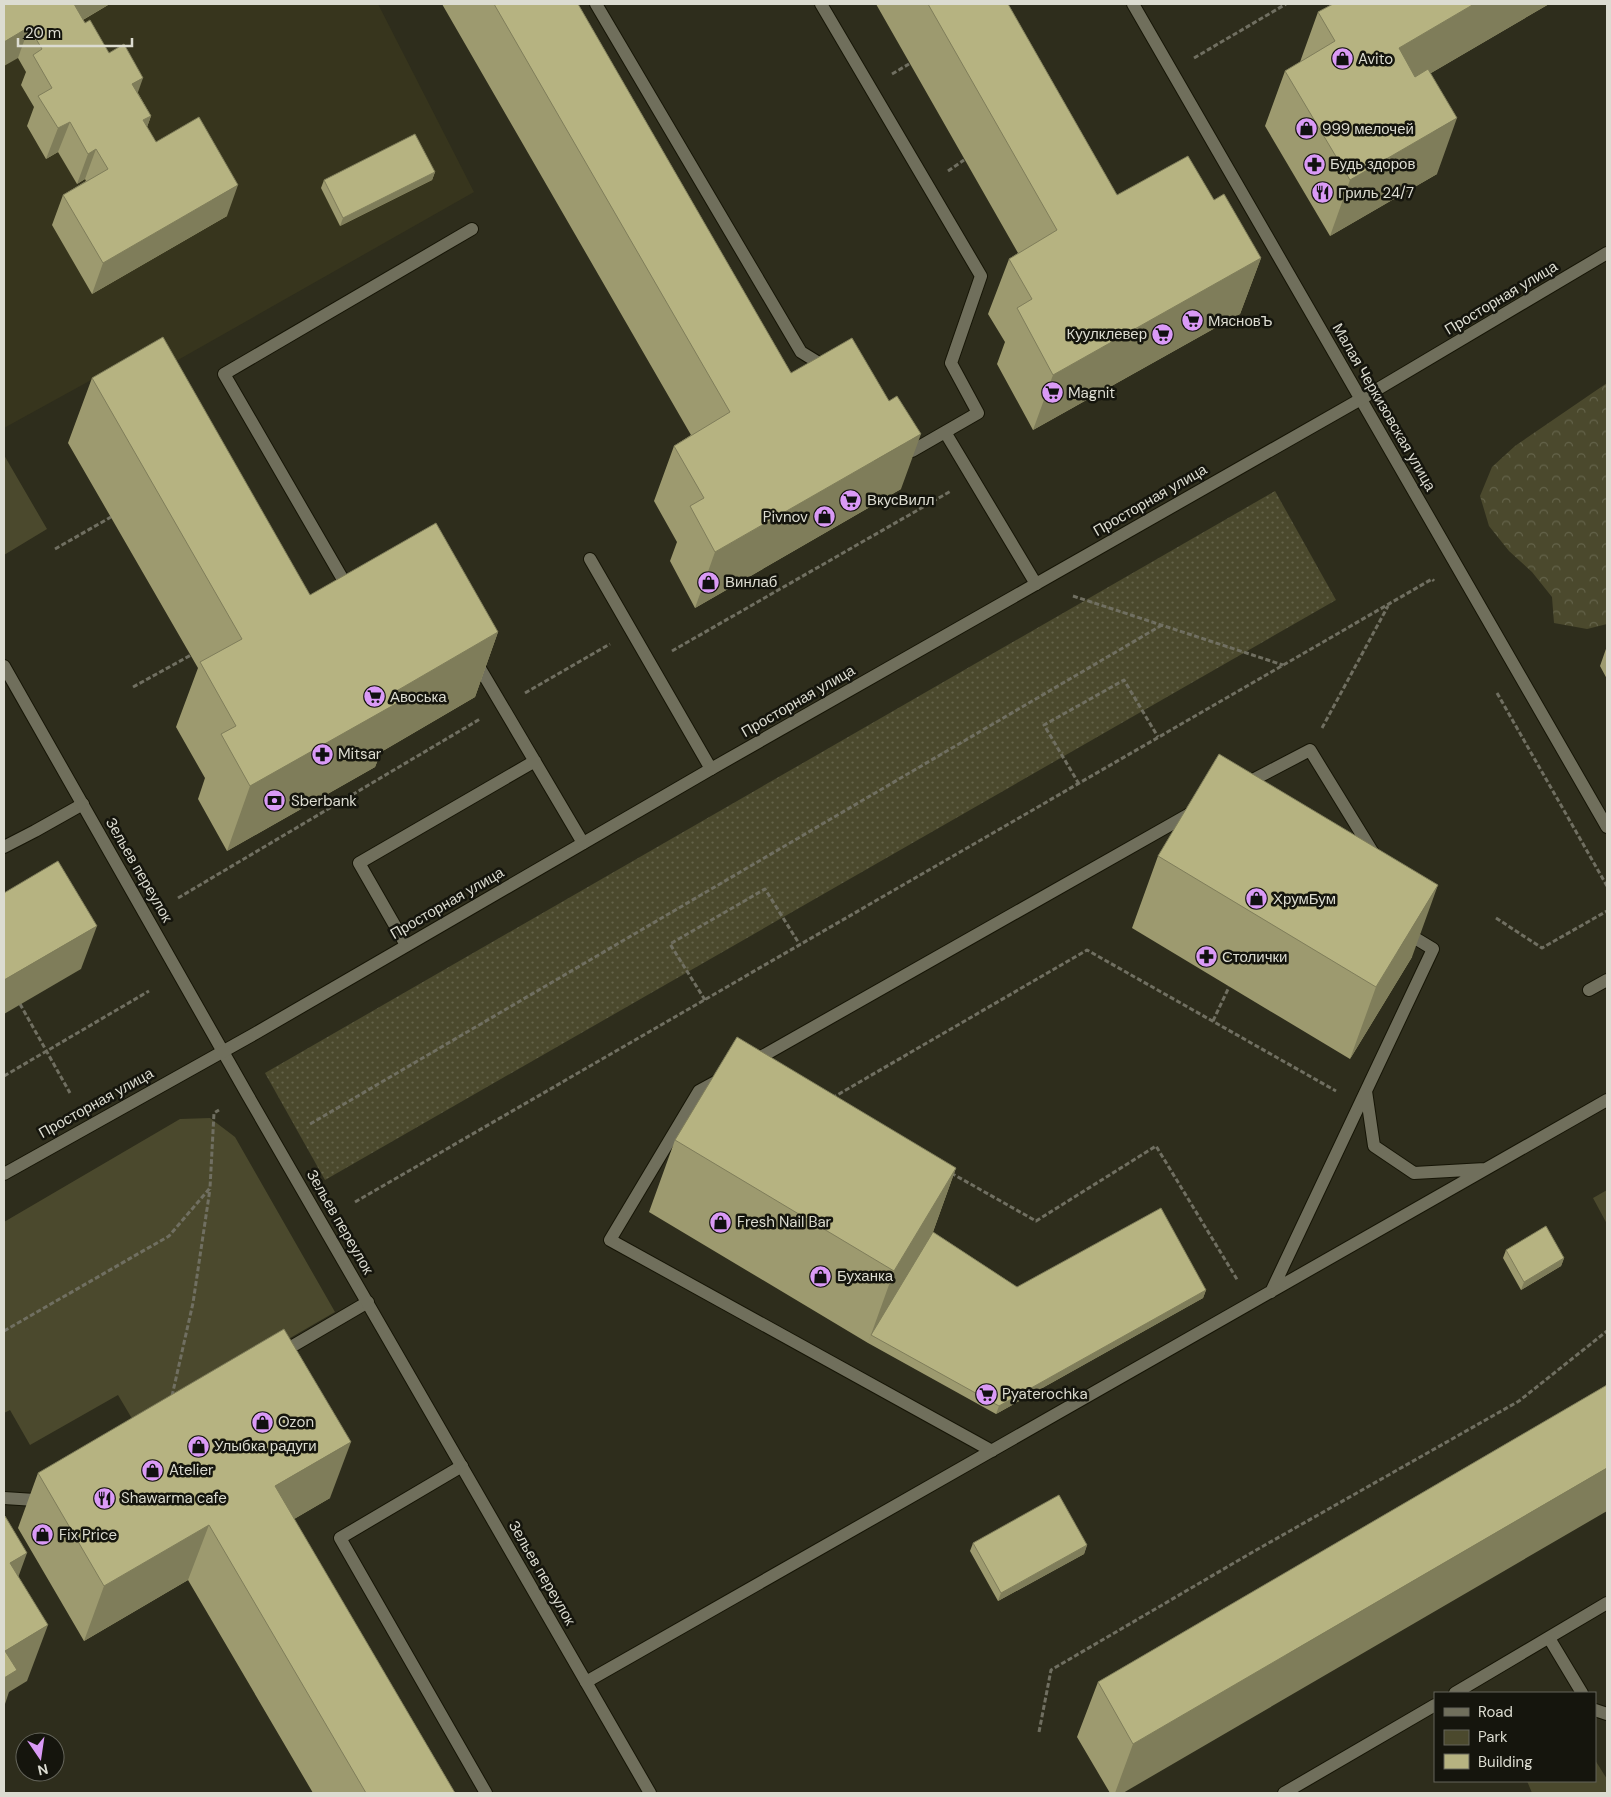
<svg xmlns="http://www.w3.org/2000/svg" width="1611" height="1797" viewBox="0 0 1611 1797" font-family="'DM Sans',sans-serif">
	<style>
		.built { fill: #37351d }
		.grass { fill: url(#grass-dots) }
		.forest { fill: url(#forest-crowns) }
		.park { fill: #4b492d }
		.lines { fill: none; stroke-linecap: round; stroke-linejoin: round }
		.service-casing { stroke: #161506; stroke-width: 14 }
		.minor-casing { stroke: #161506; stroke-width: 14 }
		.tertiary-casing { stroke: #161506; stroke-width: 14 }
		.secondary-casing { stroke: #161506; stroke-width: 14 }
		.path { stroke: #706f61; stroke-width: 3; stroke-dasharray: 5 2.5; stroke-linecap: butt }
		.service { stroke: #706f5c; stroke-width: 12 }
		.minor { stroke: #706f5c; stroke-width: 12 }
		.tertiary { stroke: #706f5c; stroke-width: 12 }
		.secondary { stroke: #706f5c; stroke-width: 12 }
		.wall { fill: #9d9a6f }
		.shaded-wall { fill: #7f7d5a }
		.building { fill: #b6b381; stroke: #7f7d5a }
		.labels { text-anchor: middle; stroke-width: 5; stroke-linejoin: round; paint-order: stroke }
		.poi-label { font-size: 15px; fill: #dcdcd1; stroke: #15150d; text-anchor: start }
		.street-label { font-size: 15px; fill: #dcdcd1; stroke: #15150d }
	</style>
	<defs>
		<pattern id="grass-dots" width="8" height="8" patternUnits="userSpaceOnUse" patternTransform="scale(1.25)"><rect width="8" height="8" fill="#4b492d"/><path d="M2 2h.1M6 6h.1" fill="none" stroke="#64634a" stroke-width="1.8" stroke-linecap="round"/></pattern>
		<pattern id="forest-crowns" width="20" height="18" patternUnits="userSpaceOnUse" patternTransform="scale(1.25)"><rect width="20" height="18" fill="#4b492d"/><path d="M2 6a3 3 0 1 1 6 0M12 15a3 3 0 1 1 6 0" fill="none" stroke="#64634a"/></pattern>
	</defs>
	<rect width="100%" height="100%" fill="#2e2d1c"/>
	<path class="built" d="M4,4h374l96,188 -319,181 -13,-21 -138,76z"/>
	<path class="grass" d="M1275,491l61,109 -1011,580 -60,-107z"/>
	<path class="forest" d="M1607,383v241l-20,5 -33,-6 -2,-26 -20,-25 -23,-21 -20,-25 -9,-30 12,-29 23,-21z"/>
	<path class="park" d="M4,455l43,74 -43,26z
		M210,1118l25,19 100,175 -198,115 -19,-32 -88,50 -20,-35 -6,3v-191l176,-103z
		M1607,1190v34l-14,-26z
		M1595,1760l12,19v14h-75l-5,-12h68z"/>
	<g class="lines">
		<defs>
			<path id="service" d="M596,4l205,348 26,16
				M821,4l160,272 -30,87 27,50 -66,38 -6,-11
				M945,432l91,152
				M590,559l121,210
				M349,590l-125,-216 248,-145
				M475,660l108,183
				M1245,784l65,-34 65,106
				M4,847l31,-16 48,-27
				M406,945l-47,-82 176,-102
				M752,1062l441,-250
				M721,1079l-22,12 -89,149 382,211
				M1366,1091l8,55 40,27 71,-4
				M1271,1292l162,-343 -28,-17
				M279,1354l89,-52
				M462,1466l-122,72 146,255
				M4,1498l31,2 8,-5
				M1549,1638l33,55
				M586,1682l1021,-582
				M1455,1693l152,-90
				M1595,1710l12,4
				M1284,1793l151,-88"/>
			<path id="minor" d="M4,666l243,428 403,699
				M1589,990l18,-10"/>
			<path id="tertiary" d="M1133,4c157,275 318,547 474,823"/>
			<path id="secondary" d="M4,1174l252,-141 455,-264 650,-370 246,-146"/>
		</defs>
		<use href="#service" class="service-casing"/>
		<use href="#minor" class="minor-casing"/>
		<use href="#tertiary" class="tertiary-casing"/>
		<use href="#secondary" class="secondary-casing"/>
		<path class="path" d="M1194,58l92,-54
			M892,74l17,-10
			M948,171l16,-11
			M55,549l56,-32
			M1073,596l210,69
			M672,651l279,-160
			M133,687l58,-32
			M525,693l85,-49
			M1497,693l110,193
			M1322,728l66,-122
			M1079,784l-35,-59 80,-45 34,57
			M178,898l302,-179
			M1496,918l46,30 65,-37
			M705,1000l-35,-56 95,-55 35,56
			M20,1004l50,89
			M1213,1021l16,-34
			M4,1076l145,-85
			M832,1098l255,-148 249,141
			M310,1124l852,-499
			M951,1173l85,48 120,-75 82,135
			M355,1202l1077,-623 2,2
			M4,1331l165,-95 41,-48 4,-75 5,-3
			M172,1396l21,-93 17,-114
			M1039,1732l12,-62 200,-117 268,-152 88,-70"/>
		<use href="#service" class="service"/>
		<use href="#minor" class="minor"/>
		<use href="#tertiary" class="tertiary"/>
		<use href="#secondary" class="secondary"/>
	</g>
	<path class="wall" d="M4,4l104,1 -25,15 26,33 29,40 13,23 -4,11 9,15 71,74 -135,78 -40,-69 11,-30 23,-14 -1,-2 -8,5 -19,-32 -12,7 -19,-33 7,-19 -13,-22 5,-13 -8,-14z
		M442,4h136l213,369 110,116 -206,119 -25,-47 7,-19 -23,-41 20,-55 17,-11z
		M876,4h132l109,191 97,5 47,58 -21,56 -207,116 -36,-66 8,-22 -17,-28 21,-55 9,-6z
		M1333,4h216l-118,69 6,101 -107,62 -65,-110 20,-55 15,-9 18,-50z
		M435,172l-3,8 -92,46 -19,-38 3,-8z
		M92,378l218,217 188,37 -23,65 -94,55 -6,15 -148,84 -29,-52 7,-21 -29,-51 22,-59 -130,-225z
		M1607,646v33l-7,-13z
		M1158,856l254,101 -62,102 -218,-131z
		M675,1140l281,28 -23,64 84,55 189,3 -3,8 -207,116 -128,-71 -219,-131z
		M1506,1250l58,8 -3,8 -40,24 -18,-32z
		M1607,1385l-484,408h-13l-33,-56 21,-55z
		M38,1473l292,25 -36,21 161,274h-142l-125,-213 -104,61 -66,-113z
		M973,1543l114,2 -3,9 -86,47 -28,-50z"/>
	<path class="shaded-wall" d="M72,4h37l-1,1 -46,27z
		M1474,4h75l-171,100 21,-56z
		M29,27l-11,31 -14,8v-24z
		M143,78l-11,31v-25z
		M151,116l-11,30 3,-26z
		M1457,118l-20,56 -107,62 20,-56z
		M70,122l-12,30 -12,7 12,-31z
		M96,149l-11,30 -8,5 11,-30z
		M435,172l-3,8 -92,46 3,-8z
		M238,185l-11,31 -135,78 11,-31z
		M1261,258l-21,56 -207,116 20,-55z
		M921,434l-20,55 -206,119 20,-56z
		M498,632l-23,65 -94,55 -6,15 -148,84 23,-65 143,-93z
		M1438,885l-26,72 -62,102 26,-72z
		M97,926l-16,43 -77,45v-34z
		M956,1168l-26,72 -59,95 -3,8 26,-72z
		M1564,1258l-3,8 -40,24 3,-8z
		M1206,1290l-3,8 -207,116 3,-8z
		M351,1442l-21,56 -75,44 20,-56z
		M1607,1468v43l-484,282h-8l18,-49z
		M209,1525l-21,55 -104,61 20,-55z
		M1087,1545l-3,9 -86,47 3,-8z
		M27,1553l-20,55 3,-45z
		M48,1625l-21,56 -18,11 -5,15v-51l1,-5z"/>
	<path class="building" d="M4,4h70l11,19 5,-3 19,33 15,-9 19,34 -11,6 19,32 -8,4 13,22 43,-25 39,68 -135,78 -40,-68 45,-26 -12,-20 -8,5 -18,-32 -12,6 -20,-32 14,-8 -19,-33 9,-6 -13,-22 -25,15z
		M494,4h84l213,369 61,-35 37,63 8,-5 24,38 -206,118 -25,-46 14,-8 -30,-52 56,-34z
		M928,4h80l109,191 71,-39 26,44 10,-6 37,64 -208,117 -36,-67 15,-9 -23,-40 48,-29z
		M1333,4h141l-75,44 16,29 13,-8 29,49 -107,62 -65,-109 50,-30 -17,-29z
		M415,134l20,38 -92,46 -19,-38z
		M163,337l147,258 126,-72 62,109 -105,61 6,9 -149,84 -29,-52 15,-8 -36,-64 42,-23 -150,-261z
		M1219,754l219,131 -62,102 -218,-131z
		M58,861l39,65 -93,54v-87z
		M737,1037l219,131 -62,103 -219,-131z
		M1161,1208l45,82 -207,116 -128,-71 62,-103 84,55z
		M1546,1226l18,32 -40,24 -18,-32z
		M284,1329l67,113 -76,44 180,307h-89l-157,-268 -105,61 -66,-113z
		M1607,1385v83l-474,276 -35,-62z
		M1059,1495l28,50 -86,48 -28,-50z
		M5,1516l22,37 -17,10 38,62 -43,26 12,19 -13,8v-161z"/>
	<defs>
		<symbol id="shop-disc" viewBox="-11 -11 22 22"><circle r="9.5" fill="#da9af6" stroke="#15150d"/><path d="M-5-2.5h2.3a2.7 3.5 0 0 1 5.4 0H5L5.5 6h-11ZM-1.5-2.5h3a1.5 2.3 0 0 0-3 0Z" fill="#111"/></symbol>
		<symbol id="pharmacy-disc" viewBox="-11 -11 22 22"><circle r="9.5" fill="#da9af6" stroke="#15150d"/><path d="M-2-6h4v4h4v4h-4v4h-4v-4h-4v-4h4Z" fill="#111"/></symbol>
		<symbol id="restaurant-disc" viewBox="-11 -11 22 22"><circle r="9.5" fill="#da9af6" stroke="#15150d"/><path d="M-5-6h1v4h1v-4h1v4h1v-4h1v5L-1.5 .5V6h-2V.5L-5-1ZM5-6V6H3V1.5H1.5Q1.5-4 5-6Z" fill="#111"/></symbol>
		<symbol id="supermarket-disc" viewBox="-11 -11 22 22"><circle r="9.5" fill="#da9af6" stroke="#15150d"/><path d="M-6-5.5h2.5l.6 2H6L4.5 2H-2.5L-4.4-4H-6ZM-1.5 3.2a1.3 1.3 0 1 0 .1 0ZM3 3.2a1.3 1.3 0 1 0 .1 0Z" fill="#111"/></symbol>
		<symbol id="bank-disc" viewBox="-11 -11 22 22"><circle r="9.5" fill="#da9af6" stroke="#15150d"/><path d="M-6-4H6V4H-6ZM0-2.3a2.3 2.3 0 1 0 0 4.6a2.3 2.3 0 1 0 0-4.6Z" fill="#111"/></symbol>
	</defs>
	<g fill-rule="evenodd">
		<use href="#shop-disc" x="1330" y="46" width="25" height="25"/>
		<use href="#shop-disc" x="1294" y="116" width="25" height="25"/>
		<use href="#pharmacy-disc" x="1302" y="152" width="25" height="25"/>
		<use href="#restaurant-disc" x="1310" y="180" width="25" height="25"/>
		<use href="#supermarket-disc" x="1180" y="308" width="25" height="25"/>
		<use href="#supermarket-disc" x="1150" y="322" width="25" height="25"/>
		<use href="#supermarket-disc" x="1040" y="380" width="25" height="25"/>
		<use href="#supermarket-disc" x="838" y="488" width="25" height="25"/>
		<use href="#shop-disc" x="812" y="504" width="25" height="25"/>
		<use href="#shop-disc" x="696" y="570" width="25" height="25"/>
		<use href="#supermarket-disc" x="362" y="684" width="25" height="25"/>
		<use href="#pharmacy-disc" x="310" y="742" width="25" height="25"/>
		<use href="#bank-disc" x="262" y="788" width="25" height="25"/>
		<use href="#shop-disc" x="1244" y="886" width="25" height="25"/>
		<use href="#pharmacy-disc" x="1194" y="944" width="25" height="25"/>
		<use href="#shop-disc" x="708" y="1210" width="25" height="25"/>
		<use href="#shop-disc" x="808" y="1264" width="25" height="25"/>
		<use href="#supermarket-disc" x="974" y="1382" width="25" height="25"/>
		<use href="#shop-disc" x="250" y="1410" width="25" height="25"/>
		<use href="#shop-disc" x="186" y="1434" width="25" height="25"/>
		<use href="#shop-disc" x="140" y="1458" width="25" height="25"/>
		<use href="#restaurant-disc" x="92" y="1486" width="25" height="25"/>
		<use href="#shop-disc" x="30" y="1522" width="25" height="25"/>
	</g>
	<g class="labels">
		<g class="poi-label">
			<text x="1358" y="64">Avito</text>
			<text x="1322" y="134">999 мелочей</text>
			<text x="1330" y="169">Будь здоров</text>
			<text x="1338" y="198">Гриль 24/7</text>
			<text x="1208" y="326">МясновЪ</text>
			<text x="1147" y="339" text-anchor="end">Куулклевер</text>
			<text x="1068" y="398">Magnit</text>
			<text x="867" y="505">ВкусВилл</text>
			<text x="808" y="522" text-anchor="end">Pivnov</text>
			<text x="725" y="587">Винлаб</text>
			<text x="390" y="702">Авоська</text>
			<text x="338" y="759">Mitsar</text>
			<text x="291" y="806">Sberbank</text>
			<text x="1273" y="904">ХрумБум</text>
			<text x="1222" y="962">Столички</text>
			<text x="737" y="1227">Fresh Nail Bar</text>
			<text x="837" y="1281">Буханка</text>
			<text x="1002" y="1399">Pyaterochka</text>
			<text x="278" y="1427">Ozon</text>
			<text x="214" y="1451">Улыбка радуги</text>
			<text x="169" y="1475">Atelier</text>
			<text x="121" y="1503">Shawarma cafe</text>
			<text x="59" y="1540">Fix Price</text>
		</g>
		<g class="street-label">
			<text transform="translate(1501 298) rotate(-31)" y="5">Просторная улица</text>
			<text transform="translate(1384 407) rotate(60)" y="5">Малая Черкизовская улица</text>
			<text transform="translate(1150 500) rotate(-30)" y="5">Просторная улица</text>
			<text transform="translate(798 701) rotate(-30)" y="5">Просторная улица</text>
			<text transform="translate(139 870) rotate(60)" y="5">Зельев переулок</text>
			<text transform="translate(447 903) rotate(-30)" y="5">Просторная улица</text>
			<text transform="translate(96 1103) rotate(-29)" y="5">Просторная улица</text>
			<text transform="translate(340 1222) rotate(60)" y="5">Зельев переулок</text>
			<text transform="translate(542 1573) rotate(60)" y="5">Зельев переулок</text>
		</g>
	</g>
	<rect width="1611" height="1797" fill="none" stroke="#dcdcd1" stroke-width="10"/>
	<rect x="1434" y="1692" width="162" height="90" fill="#15150d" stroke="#65655b"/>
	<rect x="1444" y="1708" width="25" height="8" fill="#706f5c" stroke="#65655b"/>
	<text x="1478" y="1717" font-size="15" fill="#dcdcd1">Road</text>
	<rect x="1444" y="1730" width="25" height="15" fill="#4b492d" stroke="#65655b"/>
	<text x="1478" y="1742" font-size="15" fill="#dcdcd1">Park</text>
	<rect x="1444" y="1754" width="25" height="15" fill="#b6b381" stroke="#65655b"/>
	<text x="1478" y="1767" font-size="15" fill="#dcdcd1">Building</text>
	<g transform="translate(40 1757) rotate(167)"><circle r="24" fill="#15150d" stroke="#65655b"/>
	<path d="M0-4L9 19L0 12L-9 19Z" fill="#da9af6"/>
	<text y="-8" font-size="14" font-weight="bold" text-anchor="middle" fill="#dcdcd1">N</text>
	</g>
	<path d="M18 38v8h114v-8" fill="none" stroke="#dcdcd1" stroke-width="2.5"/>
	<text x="25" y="38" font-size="15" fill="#dcdcd1" stroke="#15150d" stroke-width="4" paint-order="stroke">20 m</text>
</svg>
